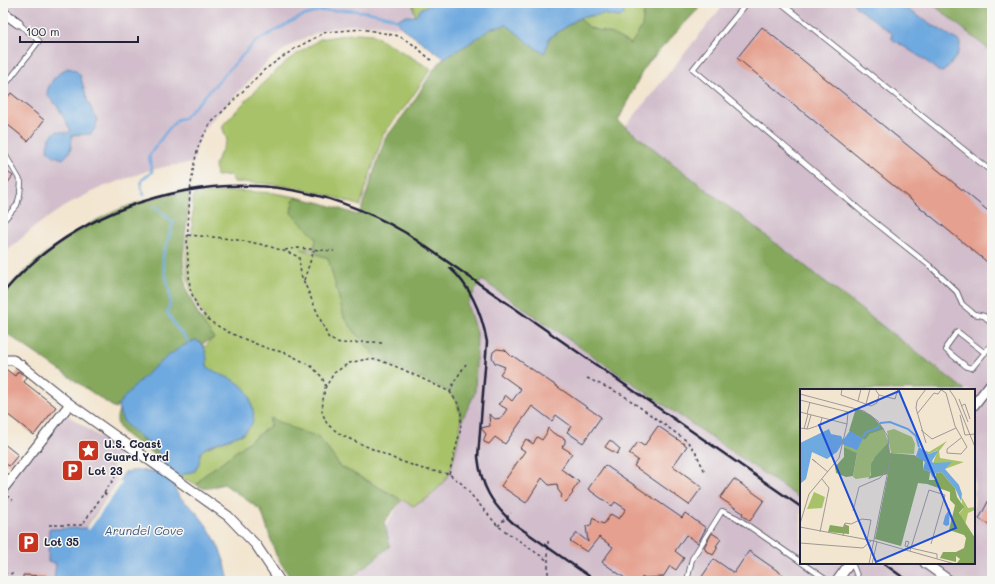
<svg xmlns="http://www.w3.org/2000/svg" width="995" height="584" viewBox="0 0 995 584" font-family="Mali,sans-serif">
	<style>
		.industrial { fill: #d1bdcb; fill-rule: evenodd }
		.green { fill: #a8c269; stroke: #657252 }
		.forest { fill: #86a85d; stroke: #54654c }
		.water { fill: #6ea9df; stroke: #48668d }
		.pier { fill: #f3e6d1 }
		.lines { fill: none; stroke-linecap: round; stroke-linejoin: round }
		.stream { stroke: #6ea9df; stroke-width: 2.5 }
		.building { fill: #e5a08f }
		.lane-casing { stroke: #413f52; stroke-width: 6 }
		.street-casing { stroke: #413f52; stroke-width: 11 }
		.path { stroke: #413f52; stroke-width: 1.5; stroke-dasharray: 3 3; stroke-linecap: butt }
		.lane { stroke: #fff; stroke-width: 4.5 }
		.street { stroke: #fff; stroke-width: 9 }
		.rail { stroke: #22223b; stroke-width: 2.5 }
		.labels { text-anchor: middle; stroke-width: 3; stroke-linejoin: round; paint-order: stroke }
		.poi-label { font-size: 11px; font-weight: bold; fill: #22223b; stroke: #f6f6f2; text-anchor: start }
		.water-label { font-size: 12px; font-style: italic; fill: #40587d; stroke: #f6f6f2 }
		.inset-river { fill: none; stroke: #6ea9df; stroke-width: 2 }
		.inset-road { fill: none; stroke: #9f9895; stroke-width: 1 }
		.view { fill: #1d4ed8; fill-opacity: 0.15; stroke: #1d4ed8; stroke-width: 2 }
		.inset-edge { fill: none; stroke: #22223b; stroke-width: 2 }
	</style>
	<rect width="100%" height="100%" fill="#f6f6f2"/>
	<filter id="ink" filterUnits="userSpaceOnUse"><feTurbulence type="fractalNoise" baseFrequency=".025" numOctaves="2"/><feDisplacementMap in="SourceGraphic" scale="8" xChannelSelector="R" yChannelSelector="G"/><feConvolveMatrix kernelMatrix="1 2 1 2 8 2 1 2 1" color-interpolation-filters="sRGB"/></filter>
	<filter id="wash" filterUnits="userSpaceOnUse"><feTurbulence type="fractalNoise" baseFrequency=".012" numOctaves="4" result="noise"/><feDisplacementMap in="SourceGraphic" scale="16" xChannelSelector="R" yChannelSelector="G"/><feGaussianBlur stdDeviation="0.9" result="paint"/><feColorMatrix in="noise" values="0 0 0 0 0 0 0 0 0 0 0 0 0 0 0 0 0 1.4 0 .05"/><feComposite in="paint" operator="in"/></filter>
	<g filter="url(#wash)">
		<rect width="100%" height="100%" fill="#f3e6d1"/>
		<path class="industrial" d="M3,3h418l-19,25 -22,-3h-32l-25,5 -29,13 -27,19 -60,63 -9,17 -5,21 -25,3 -21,5 -47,17 -28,14 -19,12 -20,14 -30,27z
			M725,3h267v578h-628l-9,-6 47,-75 63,-204 165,-175zM801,390h173v173h-173z
			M63,412l58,40 -8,14 2,11 3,4 -32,47 -37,1 -1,33 8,1 -2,18h-51v-92z"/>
		<path class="green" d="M415,3h19l-12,5 -7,8 -2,-11z
			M615,3h22l7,7 -2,17 -11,17 -19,-10 -22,-6 -11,-10 23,-4 17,3 5,-3z
			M357,33l15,1 59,35 -21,31 -27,35 -23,71c-42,-16 -81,-23 -126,-24l-3,-7 -15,1 -1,-12 12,-24 -5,-14 38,-40 28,-26 32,-21z
			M238,191l36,2 22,4 -3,4 -2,12 25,25 -2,12 -13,-1 27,9 8,27 43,75 23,9 42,19c24,15 17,42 11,65 -2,6 -3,14 -6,21 -2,5 -15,19 -20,23 -5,4 -11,6 -16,9l-73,-40 -21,-29 -24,-8 -25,-11v8l-68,51 -5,8c-7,-5 -11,-4 -17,-8l3,-3 12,-3 4,-8v-8l3,-5 27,-12 15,-4 -90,14 -9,-6 -25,-27 -2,-10 84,-61 3,3 8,-9 -12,-18 4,-4c-19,-20 -21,-55 -17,-81h4l1,-38 1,-2 6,-1z"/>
		<path class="forest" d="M637,3h69l-5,3 -56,60 -27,55 347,269h-164v109l-319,-219 -15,24 10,31 -2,58 -14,29 -1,-9 -3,-11 -9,-11 -46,-22 -23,-9 -22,-25 -13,-18 -16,-59 -14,-5 2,-15 -25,-25 2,-12 3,-4 26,6 36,12 3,-5 24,-71 27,-35 22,-35 10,-11 26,-15 22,-15 15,-3 28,23 44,-30 11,10 22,6 19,10 11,-17 2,-17z
			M931,3h61v49z
			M190,191l-7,67 3,31 15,31 13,18 -12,6 -6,-4 -7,2 -71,63 -2,4 -113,-78v-38c41,-44 92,-80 151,-95 12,-3 24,-5 36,-7z
			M119,410l4,10 22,22 -4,4c-13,-10 -30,-17 -22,-36z
			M270,418l25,11 24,8 21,29 62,34 -18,22 6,24 -35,29 -3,6h-60l-16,-26 -15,-45 -37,-26c-10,2 -19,8 -27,1l5,-8 68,-51z
			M147,443l12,9 3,6 -7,2 -2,-6 -5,-4z"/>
		<path class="water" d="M434,3h181l10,11 -6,3 -17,-3 -23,4 -30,20 -4,15 -10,-5 -28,-23 -15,3 -22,15 -26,15 -42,-30 -5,-8 7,-4h11l7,-8z
			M853,3h44l63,39c1,13 -9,21 -17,30l-5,-1 -13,-11 -33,-21v-5l-3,-3 -34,-25z
			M68,68l7,2 5,5 8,27 9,18 -1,7 -5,7 -19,1c-1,13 1,15 -9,24l-9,-3 -7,-6c1,-8 2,-14 10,-19l10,2 4,-2 -13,-24 -11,-12c0,-11 11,-23 21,-27z
			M196,340c11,7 11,14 11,26 11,10 27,11 37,22 5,6 7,14 9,22 6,29 -32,27 -49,39 -5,3 -4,9 -5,14 -1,2 -3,5 -4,8 -9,2 -24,6 -20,18 3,9 15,16 21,23 18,21 28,42 33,69h-175l2,-18 -8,-1 1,-33 37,-1 39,-56 16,-2 7,2 6,-1 8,-13c-8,-16 -30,-23 -40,-39 -2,-4 -3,-10 -4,-14 15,-20 55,-58 78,-65z"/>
		<path class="pier" d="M118,481l4,2 -33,47 -3,-2z"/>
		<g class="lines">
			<path class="stream" d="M144,195l-3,-7 1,-8 10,-8 -3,-16 17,-24 12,-13 6,-1 71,-76 45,-25 19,-6 25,-1 24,2 22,5 7,3
				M154,206l19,16c-1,14 -12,27 -10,42 2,13 12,36 4,48l9,15 13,15"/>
		</g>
		<g id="blocks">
			<path class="building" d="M762,27l230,187v52l-255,-208z
				M11,93l33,27 -16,21 -25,-20v-18z
				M3,169l10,7 -10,13z
				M497,349l8,1 7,7 1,-1 88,61 -18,26 -16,-11 4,-6 -15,-11 -4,6 -20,-15 -27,38 -10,-7 -6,7 -5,-2v-3l2,-5 -5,-6 9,-2 -1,-12 6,5 6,-1 6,-9 -9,-5 6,-5 1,-4 7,6 9,-12 -21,-15 5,-7 -10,-4 -3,-6 1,-5z
				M3,367l12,9 3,-5 9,6 -3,5 32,25 -22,28 -31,-24z
				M658,426l29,20 -14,20 29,21 -13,18 -55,-39 4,-6 -9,-6 9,-12 6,4z
				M548,428l5,5 12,6v4l-3,4 10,6 -11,16 18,13 -7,10 1,1 -7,9 -5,-5 1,-2 -4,-5 -1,-6 -8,1 -7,-7 -16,25 -25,-17 24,-35 -5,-3 6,-9 7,5 4,-7 5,3 4,-6z
				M610,440l10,9 -3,5 -12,-7z
				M3,443l15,12 -9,11 -6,-4z
				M605,465l77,53 3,-5 21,15 -8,15 -12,-8 -11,16 9,7 -8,12 -6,-4 -7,11 -22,1 4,3h-16l-27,-19 11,-15 -14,-10 -12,15 -17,-11 7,-8 11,9 -2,-16 5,-1 2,-8 5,5 6,2 7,-10 8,5 7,-10 -11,-7 -3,4 -24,-17z
				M734,479l30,21 -14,21 -8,-6 1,-2 -23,-15z
				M992,494v32l-13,-7z
				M712,533l9,6 -5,7 2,1 -5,8 -8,-5 1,-1 -2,-2z
				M749,551l43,30h-93l15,-22 20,14z
				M23,575l23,1v5h-23z"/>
		</g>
	</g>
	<g filter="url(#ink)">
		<use href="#blocks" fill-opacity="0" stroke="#413f52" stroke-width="1"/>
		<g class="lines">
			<defs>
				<path id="lane" d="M747,3l-54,66 174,147 63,50 27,26 5,12 12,10 10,2 8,7
					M781,3l211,169
					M3,88l36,-47 -21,-18
					M3,151l18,31 -1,12 -3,11 -14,16
					M985,353l-27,-21 -2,1 -10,14v3l21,17 5,1 20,-24
					M802,563l26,18
					M852,563l7,18
					M687,581l5,-22 30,-48 15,7 64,44"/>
				<path id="street" d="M3,12l15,11
					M3,360h10l8,5 49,39
					M974,405l18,-23
					M3,489l67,-85 158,112 28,29 24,36
					M925,563l25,18
					M837,581l13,-18"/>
			</defs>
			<use href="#lane" class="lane-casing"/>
			<use href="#street" class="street-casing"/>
			<path class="path" d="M188,235c40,3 74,6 111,22l2,18 27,62c13,11 28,4 43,5 5,0 9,1 13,1
				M285,250l13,-2 36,3
				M304,280l10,-30
				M587,378l36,17 64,46 8,10 10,21
				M326,387l-4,-10 -12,-12 -24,-12 -20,-5 -36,-15 -19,-11 -13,-13 -8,-20 -3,-44 3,-54 4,-27 5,-20 11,-20 54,-54 30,-21 32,-17 36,-3 37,7 15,9 17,15
				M450,392l4,-10 12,-18
				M143,446l3,-4
				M449,474l11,-42 1,-10v-9l-4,-11 -7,-10 -48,-23 -23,-9 -12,-1 -18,4 -15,10 -9,15 -2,12 -1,12 5,12 14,11 54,24 28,10 26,5 12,9 37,43 50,35
				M104,493l4,3
				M7,496l6,4
				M49,525h33l33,-48
				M498,526l13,-13
				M548,541v40
				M4,573l11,1"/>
			<use href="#lane" class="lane"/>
			<use href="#street" class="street"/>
			<path class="rail" d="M450,268c21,19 32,47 37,74l-9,115c3,29 14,47 35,66l83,58
				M3,293c66,-78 175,-117 276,-105 45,6 88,22 127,45l395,274
				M883,563l25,18"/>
		</g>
	</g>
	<defs>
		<symbol id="sight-square" viewBox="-11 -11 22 22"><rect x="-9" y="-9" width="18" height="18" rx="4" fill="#c8321e" stroke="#f6f6f2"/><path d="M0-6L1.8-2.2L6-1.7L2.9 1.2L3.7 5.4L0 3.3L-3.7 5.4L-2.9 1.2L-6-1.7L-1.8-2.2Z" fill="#fff"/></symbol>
		<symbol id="parking-square" viewBox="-11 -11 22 22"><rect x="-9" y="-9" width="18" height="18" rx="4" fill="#c8321e" stroke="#f6f6f2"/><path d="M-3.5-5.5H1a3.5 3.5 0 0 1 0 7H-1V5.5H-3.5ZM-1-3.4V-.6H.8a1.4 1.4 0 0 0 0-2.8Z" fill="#fff"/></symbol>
	</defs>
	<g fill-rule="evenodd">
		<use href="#sight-square" x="76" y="438" width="25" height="25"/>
		<use href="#parking-square" x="60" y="458" width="25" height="25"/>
		<use href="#parking-square" x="16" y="530" width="25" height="25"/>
	</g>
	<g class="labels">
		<g class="poi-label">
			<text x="104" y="448">U.S. Coast<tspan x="104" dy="13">Guard Yard</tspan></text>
			<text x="88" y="475">Lot 23</text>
			<text x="44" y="546">Lot 35</text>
		</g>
		<g class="water-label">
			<text x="144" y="535">Arundel Cove</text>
		</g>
	</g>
	<g transform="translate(800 389)">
		<rect width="175" height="175" fill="#f3e6d1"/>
		<path d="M83,40l6,14 -16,17 -3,17 -14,2 -3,-2 4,-24 -13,-6v-3l5,1 4,5 -7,-11 2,-6 2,-2 15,9 5,-6zM94,40l18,8 3,7 -1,10 -23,-1 -4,-22zM147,52l-8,10 1,7 24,4 -19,7 -2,-6h-10l5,-13 -9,4 -8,-5 8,3zM14,103l11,5 -3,11 -15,1zM161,107l7,12 7,-1v3l-7,3 -3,12 -6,-11 4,-5z" fill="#a8c269"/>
		<path d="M56,19l15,7 13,14 -14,5 -5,6 -16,-9zM88,54l2,10 24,2 9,5v9l7,3 -1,8h6l1,-7 5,-1 14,16 2,9 7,10 -5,6 16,25v26l-18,-1 3,-4 -4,-3v6l-16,-4 3,-6h13l8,-4 2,-10 -2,-3 -15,-5 6,-25 -5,-5v-8l-23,-8 -9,-1 -17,63 -26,-7 13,-65 -20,5 3,-4v-11l4,-7zM44,58l13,6 -4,23 -7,1 -10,-4 -1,-6 9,-10zM44,135l5,2v8l-21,-2 2,-7 13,2z" fill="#86a85d"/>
		<path d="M29,40l2,5 10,2 2,4 7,-9 13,8 -6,11 -15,-6 -5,8 -10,7 -15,-7 -6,27 -6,5v-41zM119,58l10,7 10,-4 -7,11 1,2 19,-1 -7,7 14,16 3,9 -1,7 -6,-13 -14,-16 -5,1 -3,5 -3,-6 -7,-3 2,-7 -9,-6zM150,119l-1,17 -3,1 -3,-2 2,-8z" fill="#6ea9df"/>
		<path class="inset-river" d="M80,34l10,-1 18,7 8,7 3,11M63,48l3,-5 12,-4 1,-3"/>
		<path class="inset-road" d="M42,0l-1,6 30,11 6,-3 2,-8M75,0l4,6 16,4 3,-10M126,0l-9,12 -1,7 10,35M140,0l6,4 9,33 12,21 -6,7 -14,-1v-4l14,-11M149,0l6,9 20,49M0,5l64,17 14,10 10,16 2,24 -21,103M159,10l9,23M0,11l48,12 -1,12M58,12l3,-12M66,15l4,-15M161,17l4,-2 5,15M0,23l47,12 -8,34 -30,36 -9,30M7,25l3,-12M117,25l17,-21 4,1 3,-4M160,26l5,20 10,-1M0,39l8,1 12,-4 2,-7M4,40l4,-15M7,40l4,-14M121,41l11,9 24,-11M16,73l-4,-3 16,13M53,122l6,-24 21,-9 8,-9M0,138l74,14 81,23M20,143l9,-44 -7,-9M43,147l2,-13 6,1 11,-5 9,1 -4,20M0,154l63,5 8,-7M107,158l2,-5 -3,-1 -1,5 10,3 22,5v5M110,162l19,-61 16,5 -14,49M72,175l5,-22"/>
		<path class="view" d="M99,2l57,137 -80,34 -57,-137z"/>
		<rect width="175" height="175" class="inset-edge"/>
	</g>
	<rect width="995" height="584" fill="none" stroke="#f6f6f2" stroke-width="16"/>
	<path d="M20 36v6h118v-6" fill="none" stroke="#22223b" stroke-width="2"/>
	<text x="26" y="36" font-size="12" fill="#22223b" stroke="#f6f6f2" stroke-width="3" paint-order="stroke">100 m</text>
</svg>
